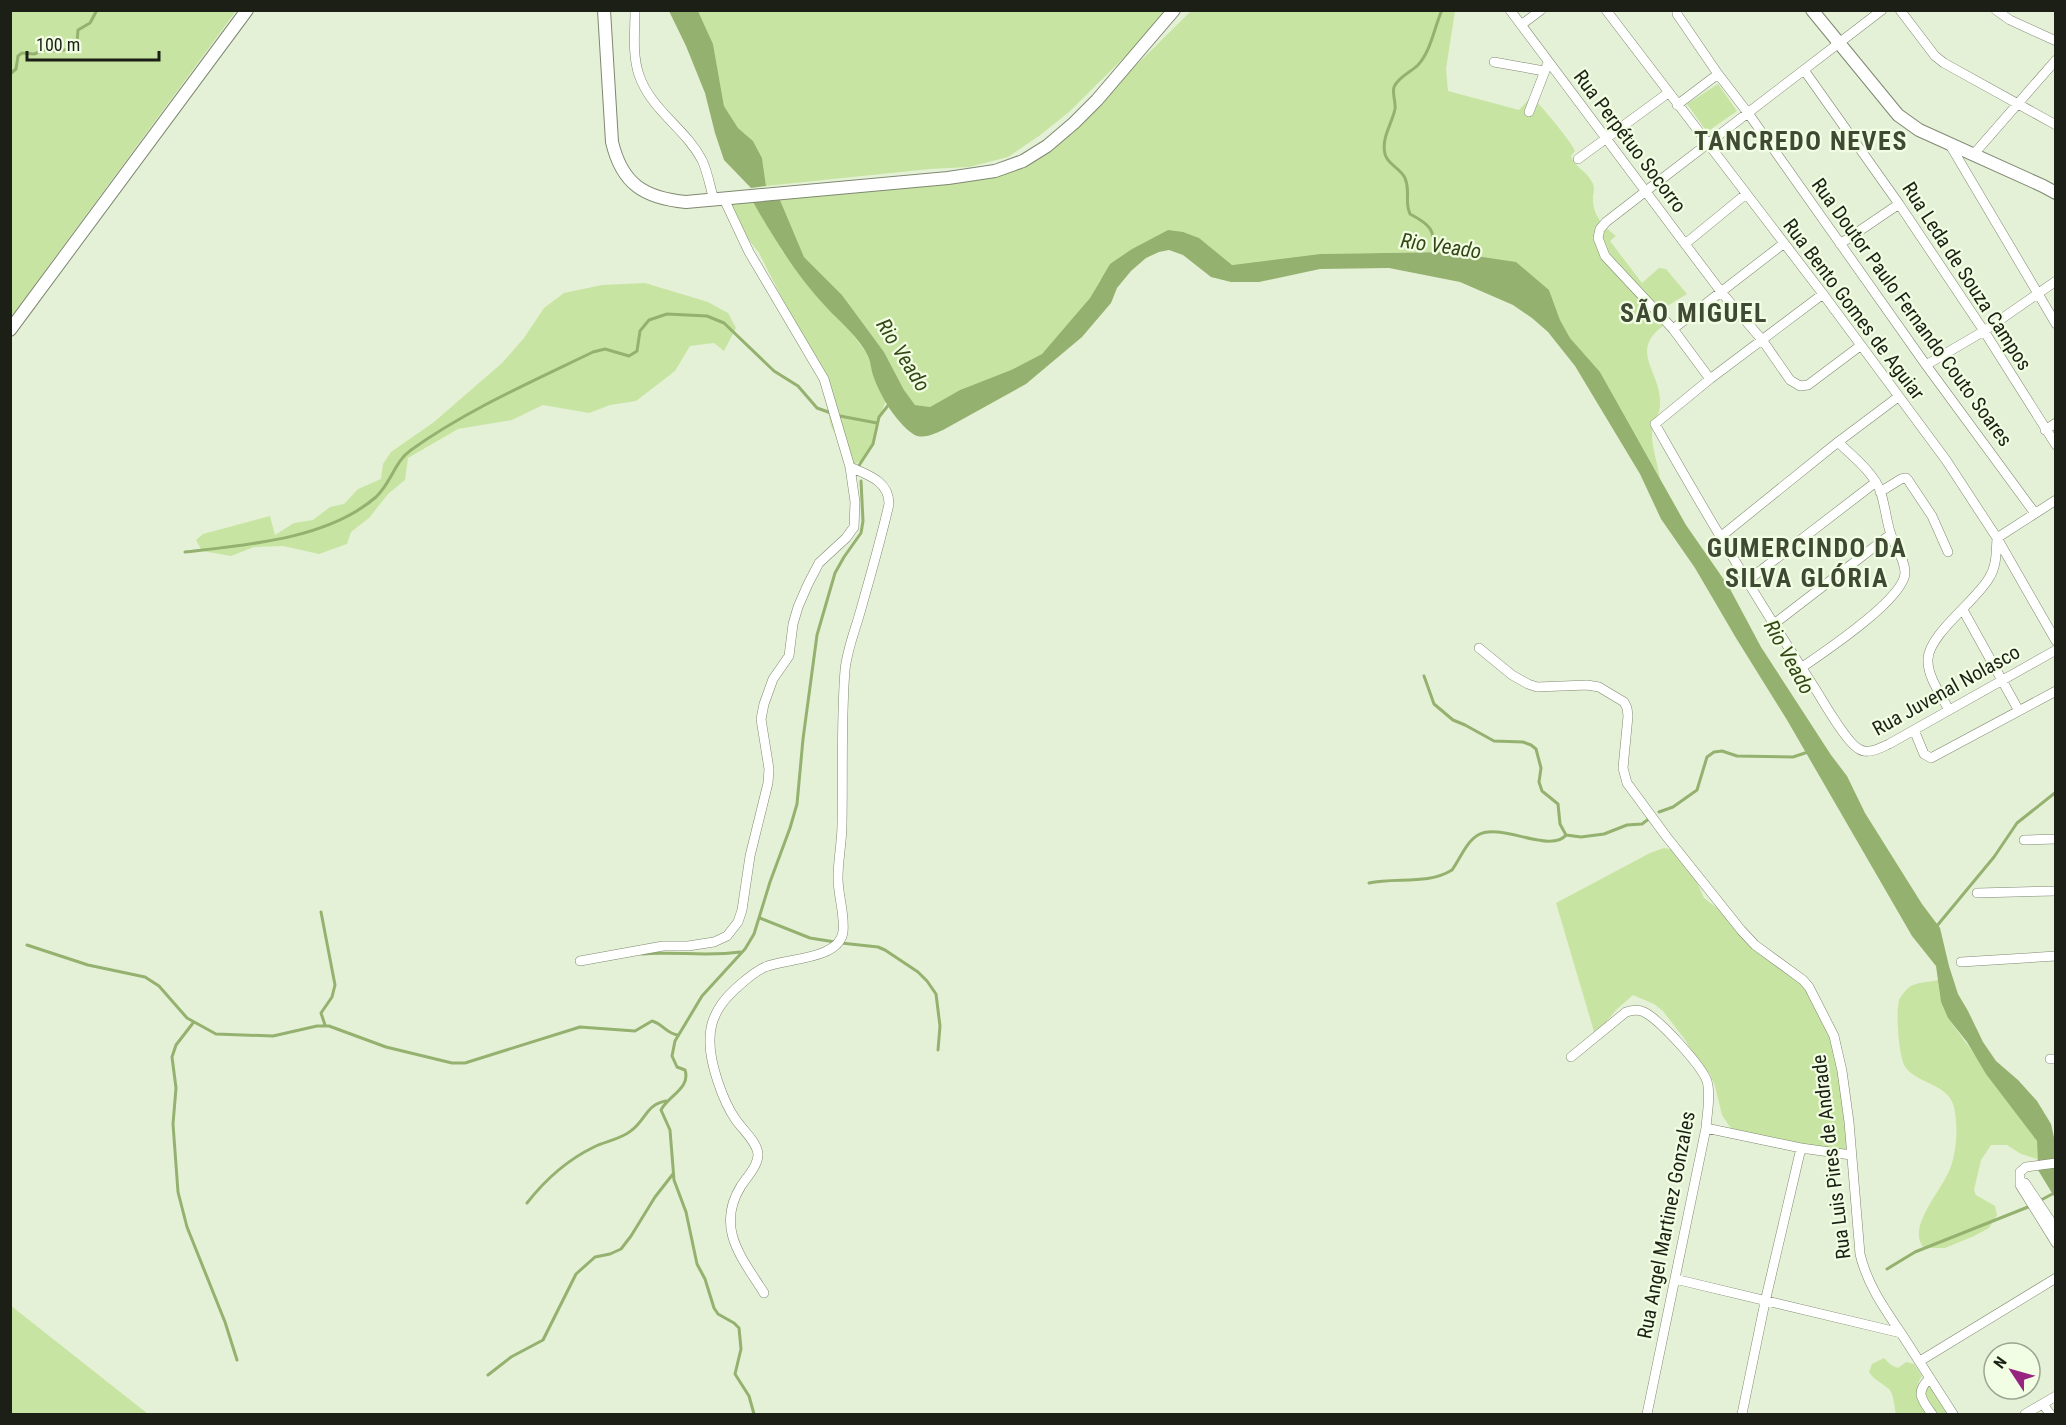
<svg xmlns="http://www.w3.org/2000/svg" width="2066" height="1425" viewBox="0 0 2066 1425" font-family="'Roboto Condensed',sans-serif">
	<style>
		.green { fill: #c8e4a2 }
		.water { fill: #95b16f }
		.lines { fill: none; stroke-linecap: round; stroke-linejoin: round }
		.stream { stroke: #95b16f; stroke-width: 3 }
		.minor-casing { stroke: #7e8870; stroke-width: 10 }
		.major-casing { stroke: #7e8870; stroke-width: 14 }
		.minor { stroke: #fff; stroke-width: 9 }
		.major { stroke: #fff; stroke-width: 12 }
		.labels { text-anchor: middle; stroke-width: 4.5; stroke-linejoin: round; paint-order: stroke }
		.street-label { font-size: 20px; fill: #1b1f15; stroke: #f2fee3 }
		.water-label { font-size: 21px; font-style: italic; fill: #344616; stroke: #f2fee3 }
		.district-label { font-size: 26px; font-weight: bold; letter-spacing: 1.5px; fill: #3f4933; stroke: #f2fee3 }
	</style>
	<rect width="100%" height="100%" fill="#e5f1d6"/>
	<path class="green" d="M11,10l225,1 -225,306 -1,-306z
		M698,11h473l-102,101 -30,24 -31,21 -39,10 -39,2 -164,17 -4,-28 -9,-17 -15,-13 -14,-22 -11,-62z
		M1191,11h264l-9,58 2,22 71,19 12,-13c8,5 42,47 44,54l-4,5c4,12 16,15 21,26 3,5 2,9 1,14 -1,19 9,29 23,40l-6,5 32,42 17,-15 7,1 21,25 -33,20 9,12c-34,25 -3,45 -3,75 1,11 -6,21 -8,31 -1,12 6,34 8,46l-60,-106 -30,-34 -10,-18 -11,-30 -33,-27 -67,-11 -129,2 -89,11 -63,-35 -36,19 -32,31 -10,18 -16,21 -32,35 -31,16 -51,20 -30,17 -15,-2 -11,-15 -20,-38 -42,-57 -38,-38 -24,-57 150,-17 37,-1 36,-8 103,-79z
		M1718,84l19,27 -30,21 -20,-28z
		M753,202l29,49 44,56 23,22 20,28 5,21 12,23 -10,24 -5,24 -7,10 -10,6 -23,-39 -11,-52 -35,-70 -26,-51 -37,-48z
		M645,283l63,19 20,11 8,15 -12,23 -10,-8 -24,3 -15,25 -39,30 -26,4 -21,8 -46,-8 -31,15 -54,9 -50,29 -3,22 -17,14 -19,24 -18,14 -4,12 -28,10 -36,-8 -29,1 -23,9 -29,-5 -6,-11 7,-6 67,-18 5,19 19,-12 19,-3 17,-13 14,-3 14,-15 23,-10 2,-15 8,-12 43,-30 68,-59 22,-25 20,-30 20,-15 38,-8z
		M1664,848l11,2 15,17 14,31 9,7 13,8 35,34 35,23 38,72 23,117 -125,-29 -10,-15 -7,-29 -5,-12 -17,-19 -7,-14 -23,-30 -9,-7 -21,-9 -17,15 -21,25 -39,-132 94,-50z
		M1938,980l3,22 7,16 89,123v18l-16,-5 -14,-9h-16l-10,15 -7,30 2,5 19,11 2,9 -8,13 -15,8 -29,12h-21c-19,-21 20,-59 27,-82 6,-17 7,-41 3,-59 -5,-23 -36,-23 -48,-39 -8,-10 -10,-56 -7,-68 2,-4 8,-12 12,-14 7,-4 19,-4 27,-6z
		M10,1305l138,109h-137z
		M1884,1358l7,7 7,3 8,-6 8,2 8,12c-10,15 -4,24 5,38h-31c-2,-7 -2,-20 -7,-25 -7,-6 -15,-9 -20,-17l3,-8z
		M1930,1386l18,28h-11l-11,-16 -1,-8z"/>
	<path class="water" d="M669,11h29l15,33 11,62 14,22 15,13 9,17 4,28 -15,2 -27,-28 -9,-27 -10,-40 -19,-47z
		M780,200l24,57 38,38 42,57 20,38 11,15 15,2 30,-17 51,-20 31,-16 48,-56 20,-34 22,-15 36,-19 15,2 16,6 33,27 88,-11 129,-2 67,10 33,28 11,30 10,18 30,34 86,153 43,62 32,60 70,108 16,21 18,37 57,91 18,24 9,38 9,28 10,17 15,31 13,19 22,19 19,21 14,23 4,18v56l-17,-28 -1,-29 -51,-67 -19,-32 -19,-24 -7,-16 -5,-36 -24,-30 -125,-216 -51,-82 -41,-70 -34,-49 -21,-45 -65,-108 -27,-34 -16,-14 -19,-13 -53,-23 -71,-14 -69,1 -61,13h-28l-20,-5 -28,-22 -14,-5 -10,2 -13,6 -15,13 -14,17 -6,15 -29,34 -56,47 -83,46c-9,4 -21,10 -30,4 -17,-12 -32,-37 -39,-56 -3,-7 -3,-16 -6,-22 -10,-20 -27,-33 -42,-49 -29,-31 -52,-68 -73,-105z"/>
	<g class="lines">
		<path class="stream" d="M10,74l6,-5 2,-13 4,-3 12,1 13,-5 7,2 19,-2 4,-6 1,-13 12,-7 7,-13
			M1435,253c-1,-24 -4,-28 -25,-39 -6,-14 1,-21 -5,-36 -5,-10 -18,-14 -20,-24 -4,-16 7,-30 10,-45 1,-7 -3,-15 -1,-22 4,-10 17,-15 24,-22 13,-14 16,-37 24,-55
			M840,416l37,7
			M858,467l15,-23 6,-27 11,-14
			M185,552c62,-7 143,-13 191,-55 15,-14 19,-36 35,-47 56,-40 120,-68 182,-98l12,-3 24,7 8,-5 3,-20 9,-11 18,-6 40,2 17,7 50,48 24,15 19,22 14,5
			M1424,676l10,28 19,16 12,5 29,16 29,1 8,3 5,4 5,19 -2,14 3,9 16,13 2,20 6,11 15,2 23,-3 23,-9 15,-1 8,-6
			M1659,812l14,-5 24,-17 10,-33 7,-5 8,-1 15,5 56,1 15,-5
			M1369,883c27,-6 59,2 83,-13 8,-11 14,-28 26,-35 22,-13 73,19 88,0
			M321,912l14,73 -3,12 -11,16 4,12
			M760,918l50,20 25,4
			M1936,927l58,-70 23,-34 39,-31
			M841,943l37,4 7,3 33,22 9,9 9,13 4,32 -2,24
			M27,945l61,20 57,12 14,9 28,32 29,16 57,2 44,-10h12l57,21 66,16h13l115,-36 55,4 17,-10c11,3 15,13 26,14
			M642,954c32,-3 65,3 98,-2
			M193,1023l-17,22 -4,12 4,31 -3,36 5,68 9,35 38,95 12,38
			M2041,1200l15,-8
			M527,1203c18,-23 40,-43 67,-56 12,-6 28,-8 38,-17 14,-11 15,-26 34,-29
			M1887,1269l28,-17 113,-45
			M488,1375l23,-18 32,-17 33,-66 19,-17 15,-3 11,-5 10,-13 24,-39 18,-23
			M754,1414l-5,-18 -14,-22 6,-25 -2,-21 -5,-5 -16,-9 -4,-6 -9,-29 -8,-15 -11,-52 -12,-32 -4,-50 -9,-20c7,-14 30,-22 24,-40l-8,-3 -5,-11 3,-15 27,-45 43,-47 9,-15 16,-52 20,-54 7,-24 6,-65 14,-104 18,-62 9,-16 17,-24 2,-12 -2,-40"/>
		<defs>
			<path id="minor" d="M635,10c0,22 -3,44 4,65 12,35 46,53 63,85 6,13 8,27 12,40
				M1510,10l175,234 37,49 41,48 27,39 10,6 8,-1 52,-39
				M1606,10l217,284 123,166 51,78 59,103
				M1677,10v4l41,60 30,39 178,252 108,147
				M1900,10l35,46 9,7 112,62
				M1996,10l14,10 46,21
				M1521,25l20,-15
				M1494,62l50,9
				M1804,70l95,134 85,127 72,114
				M1677,105l41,-31
				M1529,112l19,-49
				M1950,145l106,179
				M1973,155l83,-95
				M1578,159l90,-66
				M724,199l25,53 75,127 26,88c18,8 39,14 39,37 -8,35 -18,70 -28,105 -5,19 -14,40 -16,61 -4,51 -2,103 -3,154 0,18 -4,36 -4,54 0,18 7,36 5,54 -4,28 -57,26 -78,35 -13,6 -36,26 -44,38 -7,10 -11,22 -11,34 -1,23 13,63 26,81 7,10 21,22 22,34 0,12 -11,23 -17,32 -26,42 1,72 23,107
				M1685,244l61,-50
				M1840,244l59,-40
				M1823,294l-113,85 -55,45c51,90 104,179 161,266 8,13 31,53 43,59 9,6 21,-1 30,-5l167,-94
				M1673,329l110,-85
				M1926,365l58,-34 72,-50
				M1710,379l-37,-50 -68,-73 -7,-18 2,-9 6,-7 40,-31 236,-181
				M2045,430l11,-7
				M1880,492l21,-13 5,-1 2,2 24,36 16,36
				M1719,538l119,-96 60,-45
				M1747,581l129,-99
				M1963,610l56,101
				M1774,624l117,-90
				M1479,648l33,27 16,9 9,3 50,-2 12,2 25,15 3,6 1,8 -5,52 4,15 39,53 75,94 14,15 48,35 6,7 25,49 8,35 7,51 11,132c7,30 24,54 41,79
				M1801,668c22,-15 103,-69 104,-95 0,-14 -10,-26 -14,-38 -5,-15 -6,-31 -11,-45 -8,-19 -28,-34 -42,-48
				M1949,710c-8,-15 -22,-34 -21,-51 1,-25 48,-58 61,-81 8,-12 7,-26 8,-40l59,-38
				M1914,730l10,24 7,4 125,-67
				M2024,840l32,-1
				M1977,893l79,-2
				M580,961l83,-15h25l26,-4 13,-6 11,-14 4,-12 8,-54 18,-73 1,-14 -8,-50 3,-15 9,-25 16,-23 4,-32 5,-17 10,-23 11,-21 27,-25 8,-11 1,-25 -5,-35
				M1961,962l95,-6
				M1571,1057l55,-45c6,-2 12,-3 18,0 16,8 57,53 63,69 4,14 0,32 -1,47l-59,286
				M2050,1059h6
				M1706,1128l95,20 50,7
				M2056,1163l-30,4 -6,5v13l36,58
				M2025,1183l31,46
				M1675,1279l226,54 52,81
				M1920,1361l136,-83
				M1930,1378c-15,14 -9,21 2,36
				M2043,1404l7,10
				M1742,1414l23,-112 36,-154
				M2025,1414l31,-18"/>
			<path id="major" d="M604,10l8,132c10,42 32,56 74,60l262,-24 47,-7 28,-10 24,-15 27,-23 23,-23 77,-90
				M1812,10l86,105 21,15 124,56 13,7
				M10,330l237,-320"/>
		</defs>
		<use href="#minor" class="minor-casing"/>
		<use href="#major" class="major-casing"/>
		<use href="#minor" class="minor"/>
		<use href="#major" class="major"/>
	</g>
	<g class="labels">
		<g class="street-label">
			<text transform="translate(1630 141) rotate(53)" y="7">Rua Perpétuo Socorro</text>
			<text transform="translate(1967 276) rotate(57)" y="7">Rua Leda de Souza Campos</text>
			<text transform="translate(1854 309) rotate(53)" y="7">Rua Bento Gomes de Aguiar</text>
			<text transform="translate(1912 312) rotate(54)" y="7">Rua Doutor Paulo Fernando Couto Soares</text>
			<text transform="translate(1946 690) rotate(-29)" y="7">Rua Juvenal Nolasco</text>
			<text transform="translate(1831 1157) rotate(-97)" y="7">Rua Luis Pires de Andrade</text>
			<text transform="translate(1666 1225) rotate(-79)" y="7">Rua Angel Martinez Gonzales</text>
		</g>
		<g class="water-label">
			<text transform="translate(1441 246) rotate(8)" y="7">Rio Veado</text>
			<text transform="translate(903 355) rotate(58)" y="7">Rio Veado</text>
			<text transform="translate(1789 657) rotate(61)" y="7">Rio Veado</text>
		</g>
		<g class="district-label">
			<text x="1801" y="150">TANCREDO NEVES</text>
			<text x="1694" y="322">SÃO MIGUEL</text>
			<text x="1807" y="557">GUMERCINDO DA<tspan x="1807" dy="30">SILVA GLÓRIA</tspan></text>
		</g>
	</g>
	<rect width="2066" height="1425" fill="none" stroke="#1b1f15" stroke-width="24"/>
	<g transform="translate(2012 1371) rotate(306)"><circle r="28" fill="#f2fee3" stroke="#9ca591" stroke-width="1.5"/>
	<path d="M0-4.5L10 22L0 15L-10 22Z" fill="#972481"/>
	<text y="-9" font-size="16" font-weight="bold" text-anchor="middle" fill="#1b1f15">N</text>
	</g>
	<path d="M27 51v9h132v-9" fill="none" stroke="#1b1f15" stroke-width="3"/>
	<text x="36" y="51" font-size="18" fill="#1b1f15" stroke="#f2fee3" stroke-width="4.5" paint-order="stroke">100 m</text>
</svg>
